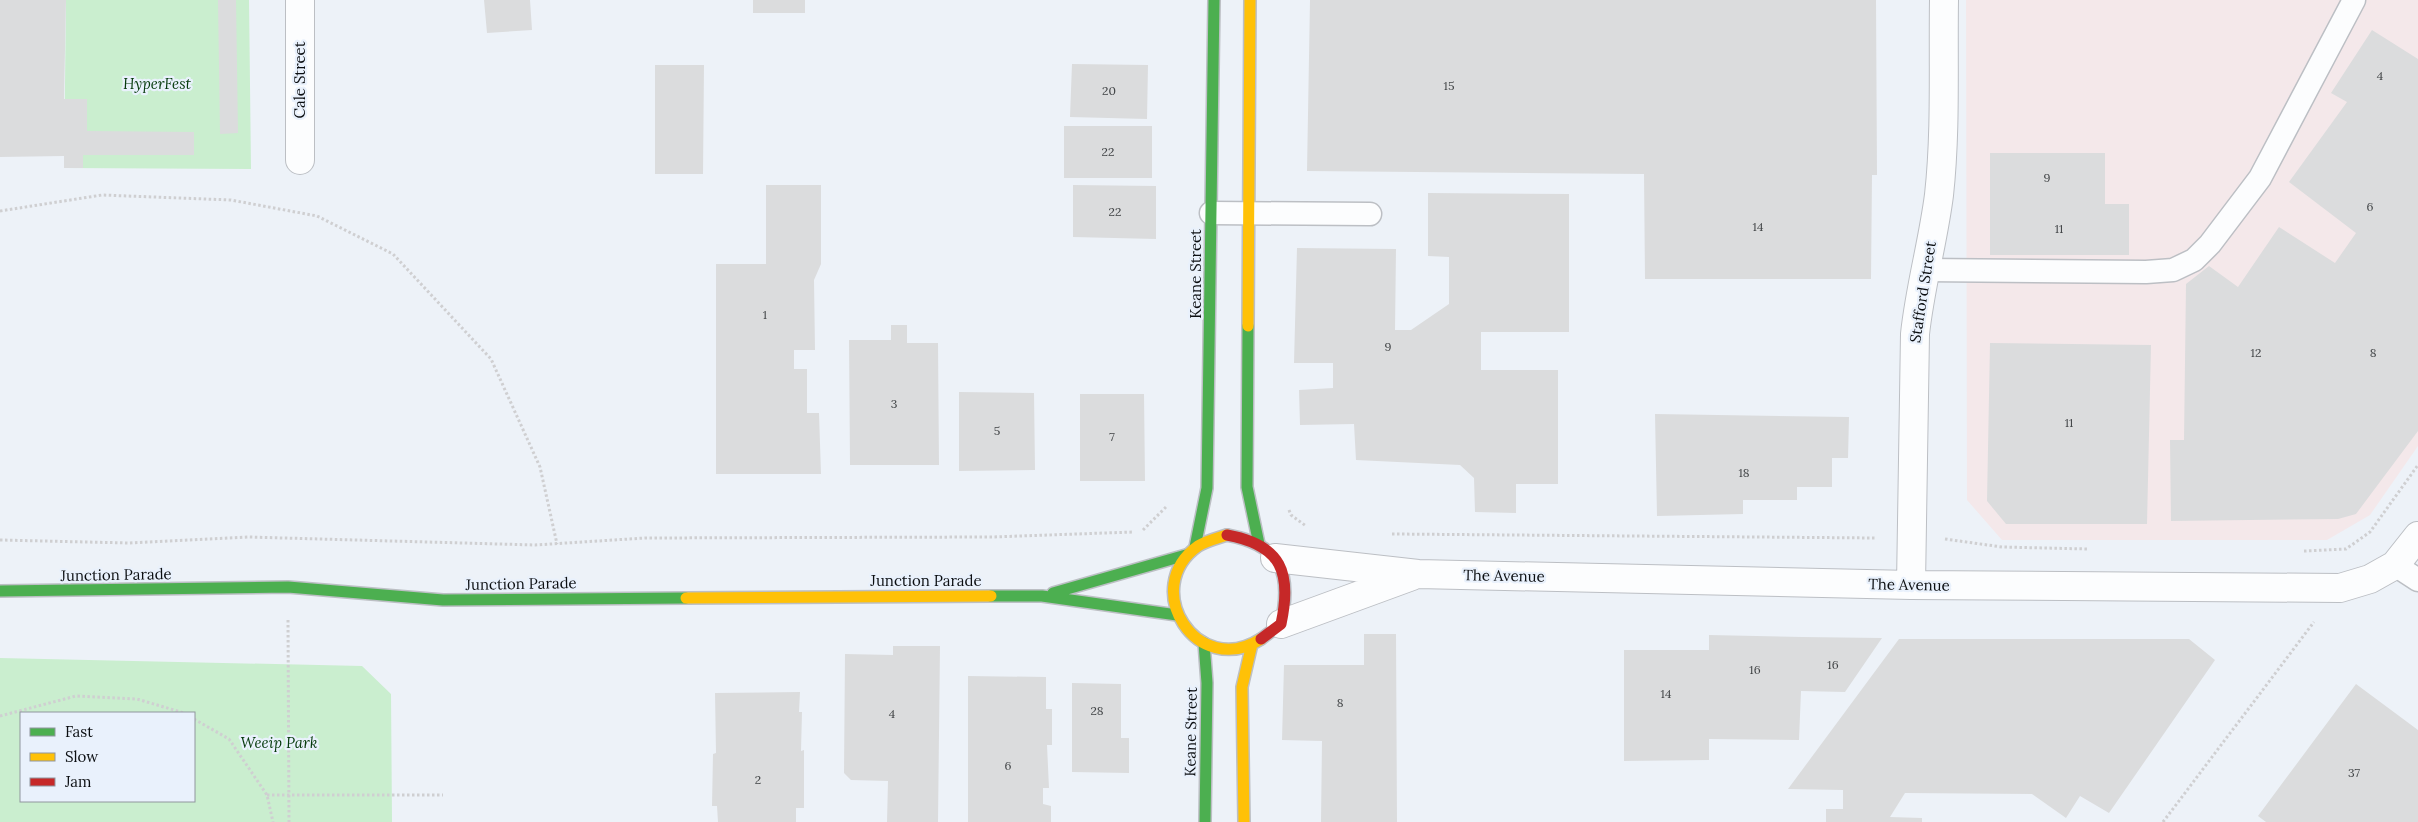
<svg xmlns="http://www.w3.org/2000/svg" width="2418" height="822" viewBox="0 0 2418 822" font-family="Lora,serif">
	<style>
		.commercial { fill: #f4e8ea }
		.green { fill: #caeecf; fill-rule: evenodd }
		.building { fill: #dbdcdd }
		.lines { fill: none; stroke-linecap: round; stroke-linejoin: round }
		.lane-casing { stroke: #bcbfc4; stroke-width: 25 }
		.street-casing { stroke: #bcbfc4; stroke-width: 30 }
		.fast-casing { stroke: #bcbfc4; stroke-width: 14 }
		.slow-casing { stroke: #bcbfc4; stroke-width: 14 }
		.jam-casing { stroke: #bcbfc4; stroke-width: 14 }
		.path { stroke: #cfcfd1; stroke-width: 3; stroke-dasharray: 2.5 2.5; stroke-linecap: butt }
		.lane { stroke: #fcfdfe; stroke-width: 22 }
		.street { stroke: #fcfdfe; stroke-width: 28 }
		.fast { stroke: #4caf50; stroke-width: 11 }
		.slow { stroke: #ffc107; stroke-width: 11 }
		.jam { stroke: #c62828; stroke-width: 11 }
		.labels { text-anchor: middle; stroke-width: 4.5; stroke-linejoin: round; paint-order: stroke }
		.number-label { font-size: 12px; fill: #414446 }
		.street-label { font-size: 15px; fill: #0b0e11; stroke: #e9f1fc }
		.park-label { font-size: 15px; font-style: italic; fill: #053a0b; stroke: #e9f1fc }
	</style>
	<rect width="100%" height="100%" fill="#edf2f8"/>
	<path class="commercial" d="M1966,0h452v446l-48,69 -43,25h-325l-35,-40z"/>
	<path class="green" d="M66,0h183l2,169 -187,-1z
		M0,658l362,8 29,28 1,128h-392zM194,713v88h-173v-88z"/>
	<path class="building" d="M0,0h66l-2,99h23v32l107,1v23h-111v13h-19v-12l-64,1z
		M218,0h18l2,133 -18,1z
		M484,0h46l2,30 -45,3z
		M753,0h52v13h-52z
		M1310,0h566l1,175h-5l-1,104h-226l-1,-105 -337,-3z
		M2372,30l46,29v372l-62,83 -18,5 -167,2 -1,-81h14l2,-156 23,-18 29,21 41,-60 56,36 21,-30 -67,-51 58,-80 -16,-9z
		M1072,64l76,1 -1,54 -77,-2z
		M655,65h49l-1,109h-48z
		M1064,126h88v52h-88z
		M1990,153h115v51h24v51h-139z
		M766,185h55v79l-7,16 1,70h-21v19h13v44h12l2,61h-105v-210h50z
		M1073,185l83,1v53l-83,-2z
		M1428,193l141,1v138h-88v38h77v114h-42v29l-41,-1 -1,-34 -14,-13 -104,-5 -2,-36 -54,1 -1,-35 34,-2v-25h-39l3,-115 99,1 -1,81h16l38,-26v-47l-21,-1z
		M891,325h16v18h31l1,122h-89l-1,-125h42z
		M1990,343l161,2 -4,179h-141l-19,-23z
		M959,392l75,1 1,77 -76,1z
		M1080,394h64l1,87h-65z
		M1655,414l194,3 -1,41h-16v29h-35v13h-54v14l-86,2z
		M1364,634h32l1,188h-76l1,-81 -40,-1 2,-75h80z
		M1709,635l93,2 80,1 -37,54 -44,-1 -2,49 -90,-1v21l-85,1v-111h85z
		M1899,639h290l26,21 -106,153 -29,-17 -14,22 -34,-24 -127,-1 -15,24 32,1v4h-96v-13h17v-19l-55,-1z
		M893,646h47l-2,176h-51l1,-41 -37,-1 -7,-7 1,-119 48,1z
		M968,676l78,1v32h6v36h-5l2,43h-6v16l8,2v16h-83z
		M1072,683l49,1v54h8v35l-57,-1z
		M2356,684l62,46v92h-152l-8,-6z
		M800,692l-1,20h3l-1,39 3,-1v58h-8v14h-78l-1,-16h-5l1,-52 3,-1 -1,-60z"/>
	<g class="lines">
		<defs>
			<path id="lane" d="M1211,213l159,1
				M1925,270l221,2 27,-2 21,-10 16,-16 50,-66 94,-178
				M2395,565l23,15"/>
			<path id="street" d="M300,0v160
				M1275,558l143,16 493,11 429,3 30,-9 25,-14 23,-29
				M1911,585l4,-251c5,-47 18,-92 24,-139 7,-64 4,-130 5,-195
				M1281,624l131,-48"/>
			<path id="fast" d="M1248,326l-1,161 12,57
				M1195,547l12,-59 7,-488
				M0,591l288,-4 155,13 243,-2
				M1053,593l133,-38
				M991,596h51l135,19
				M1204,643l3,40 -2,139"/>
			<path id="slow" d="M1248,326l2,-326
				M1227,535c-9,3 -21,6 -29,11 -59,42 -1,134 63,93
				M686,598l305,-2
				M1244,822l-2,-135 10,-43"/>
			<path id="jam" d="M1227,535c55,10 65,38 54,89l-20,15"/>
		</defs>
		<use href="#lane" class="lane-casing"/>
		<use href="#street" class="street-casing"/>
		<use href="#fast" class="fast-casing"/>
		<use href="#slow" class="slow-casing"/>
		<use href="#jam" class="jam-casing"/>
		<path class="path" d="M0,211l102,-16 129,5 86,16 76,38 98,105 49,108 17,77
			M1289,510l2,5 15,11
			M1143,530l24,-24
			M1392,534l484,4
			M1945,539l57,8 86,2
			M0,540l129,3 119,-6 287,8 110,-7 347,-1 141,-5
			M2304,551l42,-2 24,-17 48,-67
			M288,620l1,202
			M0,716l76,-20 61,3 47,14
			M194,719l35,20 38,56 6,27
			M267,795h176
			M2163,822l151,-200"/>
		<use href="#lane" class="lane"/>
		<use href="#street" class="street"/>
		<use href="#fast" class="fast"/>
		<use href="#slow" class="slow"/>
		<use href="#jam" class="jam"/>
	</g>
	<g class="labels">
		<g class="number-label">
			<text x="2380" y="80">4</text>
			<text x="1449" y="90">15</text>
			<text x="1109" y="95">20</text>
			<text x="1108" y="156">22</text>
			<text x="2047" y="182">9</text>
			<text x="2370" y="211">6</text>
			<text x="1115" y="216">22</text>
			<text x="1758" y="231">14</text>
			<text x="2059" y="233">11</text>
			<text x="765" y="319">1</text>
			<text x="1388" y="351">9</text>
			<text x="2256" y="357">12</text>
			<text x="2373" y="357">8</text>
			<text x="894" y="408">3</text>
			<text x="2069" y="427">11</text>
			<text x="997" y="435">5</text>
			<text x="1112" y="441">7</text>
			<text x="1744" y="477">18</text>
			<text x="1833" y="669">16</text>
			<text x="1755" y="674">16</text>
			<text x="1666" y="698">14</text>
			<text x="1340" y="707">8</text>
			<text x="1097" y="715">28</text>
			<text x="892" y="718">4</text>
			<text x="1008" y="770">6</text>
			<text x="2354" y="777">37</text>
			<text x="758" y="784">2</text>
		</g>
		<g class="street-label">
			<text transform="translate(300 80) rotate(-90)" y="5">Cale Street</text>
			<text transform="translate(1196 274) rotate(-90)" y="5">Keane Street</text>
			<text transform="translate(1923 292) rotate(-81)" y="5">Stafford Street</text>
			<text transform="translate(116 575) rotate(-1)" y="5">Junction Parade</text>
			<text transform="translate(1504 576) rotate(1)" y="5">The Avenue</text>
			<text x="926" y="586">Junction Parade</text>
			<text transform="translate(521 584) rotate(-1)" y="5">Junction Parade</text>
			<text transform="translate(1909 585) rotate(1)" y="5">The Avenue</text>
			<text transform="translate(1191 732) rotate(-89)" y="5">Keane Street</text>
		</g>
		<g class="park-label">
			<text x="157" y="89">HyperFest</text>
			<text x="279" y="748">Weeip Park</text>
		</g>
	</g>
	<rect x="20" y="712" width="175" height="90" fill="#e9f1fc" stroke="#90969e"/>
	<rect x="30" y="728" width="25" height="8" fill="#4caf50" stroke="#90969e"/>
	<text x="65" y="737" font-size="15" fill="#0b0e11">Fast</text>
	<rect x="30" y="753" width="25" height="8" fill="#ffc107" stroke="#90969e"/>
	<text x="65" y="762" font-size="15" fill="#0b0e11">Slow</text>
	<rect x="30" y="778" width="25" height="8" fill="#c62828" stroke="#90969e"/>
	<text x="65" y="787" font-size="15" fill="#0b0e11">Jam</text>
</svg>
